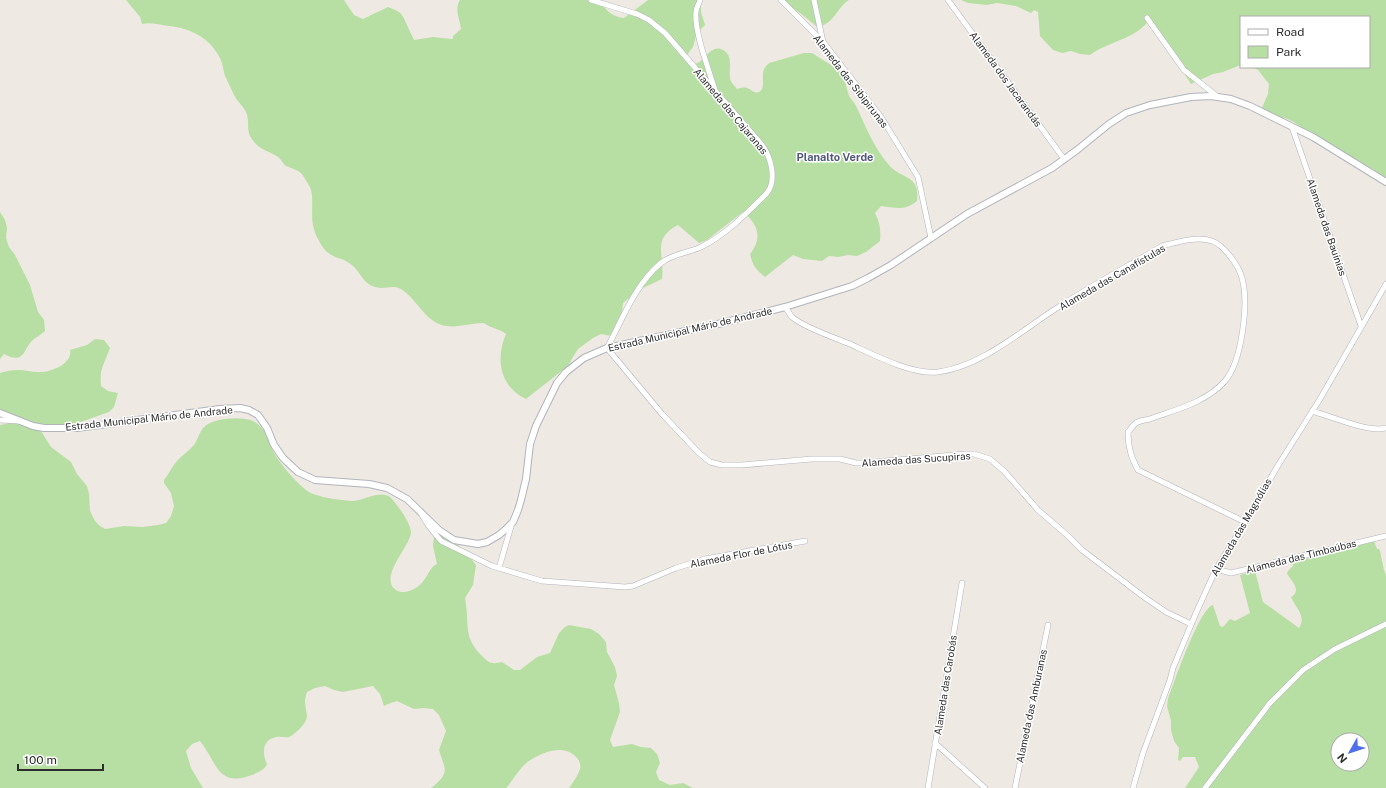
<svg xmlns="http://www.w3.org/2000/svg" width="1386" height="788" viewBox="0 0 1386 788" font-family="'Public Sans',sans-serif">
	<style>
		.green { fill: #b8dfa3; fill-rule: evenodd }
		.lines { fill: none; stroke-linecap: round; stroke-linejoin: round }
		.minor-casing { stroke: #b2b4bd; stroke-width: 6 }
		.tertiary-casing { stroke: #b2b4bd; stroke-width: 8 }
		.minor { stroke: #fff; stroke-width: 5 }
		.tertiary { stroke: #fff; stroke-width: 6 }
		.labels { text-anchor: middle; stroke-width: 3; stroke-linejoin: round; paint-order: stroke }
		.street-label { font-size: 10px; fill: #2e2e2e; stroke: #fff }
		.neighbourhood-label { font-size: 11px; font-weight: bold; fill: #51597c; stroke: #fff }
	</style>
	<rect width="100%" height="100%" fill="#eee9e2"/>
	<path class="green" d="M126,0h218l10,15 9,4 25,-12c13,5 14,6 19,18 2,5 5,10 7,15l19,-3 19,2 1,-1v-2l8,-7c-1,-9 -7,-20 -1,-29h141c3,11 13,17 23,18l24,-18h53v12l4,13c-2,2 -5,5 -7,7 -3,4 -3,10 -5,15 -2,3 -6,6 -5,11 1,2 2,3 4,4 10,8 16,-20 31,-12 12,6 4,23 8,31 1,3 4,5 6,8 3,-1 7,-2 10,-1 4,1 7,6 12,4 6,-2 3,-13 4,-18 0,-5 3,-8 6,-11l35,-10h8l30,19 4,4 -2,2c2,6 3,12 5,18 2,3 5,6 7,10 10,21 18,42 33,59 13,15 31,9 28,36 -12,10 -21,7 -36,5l-6,7c5,10 6,18 5,28l-14,11 -9,4 -9,-1 -10,2 -9,-1 -7,5 -19,-2 -10,-4 -28,22c-9,-7 -12,-11 -15,-23 13,-16 8,-30 -7,-42l-36,28 -8,3 -21,-18c-27,14 -13,29 -16,54l-23,11 -16,13 -1,10 -11,23 -10,-2 -8,4 -15,11 -5,8 -5,9 -42,33c-26,-12 -31,-40 -20,-65 -8,-6 -14,-5 -22,-11 -14,0 -29,6 -42,2 -19,-6 -25,-26 -41,-36 -9,-5 -16,1 -26,-2 -10,-2 -14,-13 -21,-20 -11,-12 -23,-5 -34,-24 -2,-4 -5,-9 -6,-14 -4,-12 0,-27 -3,-39 -1,-4 -5,-9 -7,-13 -4,-7 -11,-8 -18,-11 -3,-2 -4,-6 -8,-9 -12,-8 -19,-6 -28,-21 -3,-7 -1,-14 -3,-21 -1,-7 -10,-13 -13,-20 -3,-6 -6,-13 -9,-19 -2,-6 -2,-12 -5,-18 -10,-20 -30,-30 -51,-32 -9,-1 -19,-4 -27,-2l-2,-7z
		M783,0h66c-13,8 -14,24 -32,27 -10,-10 -23,-17 -34,-27z
		M961,0h425v179l-13,-10 -32,-15 -25,-15 -22,-17 -9,-4 -11,-1 -13,-7 7,-16 1,-10 -11,-14 -6,-3h117v-50h-128v48l-18,7 -10,2 -22,10 -42,-64c-13,19 -42,22 -59,35l-10,-1 -9,-3 -9,2 -9,-3 -13,-14 -2,-24 -4,-2 -3,3 -15,-7 -19,-3 -10,2 -19,-2z
		M0,212l5,8 2,8 -1,10 3,9 6,8 15,30 8,27 6,8 1,11c-4,4 -11,7 -15,12 -2,2 -3,5 -5,8 -5,10 -13,7 -21,3l-4,5z
		M95,339l9,1 6,8c-5,15 -11,20 -9,38l7,5 10,2 -4,14 -5,5 -37,13h-28l-5,3 12,19 20,15 6,12 10,12 2,8 1,17 5,10 5,5 5,3 19,-3 19,1 15,-2 8,-2 5,-7 3,-10 -3,-13 -7,-10v-3c5,-6 8,-14 14,-20 4,-5 11,-9 15,-14 5,-6 6,-14 11,-19 8,-9 38,-11 49,-6 5,2 10,8 13,12 4,6 4,14 8,20 6,11 28,37 39,41 12,4 26,6 39,7 12,0 30,-13 40,-2 6,7 19,24 19,34 -1,13 -33,45 -15,57 9,6 23,-2 28,-10 5,-6 6,-13 13,-16l-4,-18 1,-10 9,-2c14,8 24,19 33,31l-3,20 -8,13c5,26 -3,39 18,59 7,7 10,7 19,5l12,8h6l17,-13 13,-4 9,-20 6,-6 4,-2 22,4 8,5 7,8 1,10 8,15 2,9 -3,9 5,18 1,9 -10,28 3,7 19,-3 9,3 10,1 6,6 3,9 -4,9 3,8 11,5 13,-2 10,5h-124c4,-5 9,-13 11,-19 1,-3 0,-8 -3,-11 -12,-14 -31,-7 -45,1 -12,7 -17,19 -26,29h-75c20,-16 14,-18 8,-38l7,-19 -7,-16 -6,-6 -10,-1 -9,1 -17,-8 -9,3 -4,2 -4,-12 -7,-8 -30,6 -9,-2 -9,-4 -10,2 -8,4c-1,3 -2,6 -2,9 0,8 4,15 0,21 -2,4 -12,14 -16,15 -4,1 -9,-1 -13,0 -14,3 -14,16 -9,27 -2,6 -9,8 -15,11 -35,13 -35,-13 -52,-34l-8,3 -6,7 5,17 12,20h-203v-363l6,-1 6,-2 -3,-6 -9,-6v-37c6,-2 12,-3 19,-3 6,0 12,2 19,2 11,1 35,-8 32,-22l17,-5z
		M1374,541l3,8h2l1,2 4,19 2,5v213h-201l14,-21 -4,-10h-12l-3,4 -2,-1 1,-12 -5,-7 -3,-11v-9l-4,-15 1,-7c6,-16 31,-90 45,-94l7,21 3,1 7,-8 5,2 15,-8 -10,-38 15,-4 8,31 36,26c8,-12 -4,-21 -8,-31 11,-6 1,-16 -4,-23l1,-3 5,-5 -1,-4zM1338,740h24v24h-24z"/>
	<g class="lines">
		<defs>
			<path id="minor" d="M591,0l46,14 12,6 16,13 97,112c9,12 15,35 5,48 -20,20 -40,41 -66,54 -13,6 -29,7 -40,16 -25,20 -39,57 -54,85l55,66 37,39 11,9 12,3h20l70,-6h28l16,4h8l101,-9h9l16,5 14,12 34,39 29,25 15,15 62,47 22,15 25,12
				M700,0c-1,4 -4,8 -4,12 -2,20 13,58 19,78
				M781,0l43,43 57,74 37,60 13,61
				M814,0l9,42
				M948,0l116,159
				M1147,18l37,52 34,27
				M1292,127l69,199
				M785,307c3,3 4,7 7,10 11,10 43,21 58,27 24,11 62,31 88,28 45,-6 85,-43 122,-66 33,-21 68,-40 102,-60 15,-4 35,-10 50,-5 12,4 27,25 30,37 7,25 0,83 -17,103 -18,21 -50,29 -75,38 -4,1 -8,1 -12,3 -4,1 -7,7 -10,10 0,15 3,25 10,38l107,52
				M1312,411c18,5 57,22 74,17
				M0,420l19,1
				M422,515l6,10 13,16 51,25 50,15 83,6 8,-1 43,-18 29,-9 100,-18
				M499,568l13,-45
				M1216,569l15,4 155,-37
				M935,743l50,45
				M928,788l34,-205
				M1015,788l33,-163
				M1133,788l10,-35 27,-73 3,-12 23,-55 20,-44 36,-58 25,-44 43,-68 66,-115
				M1205,788l65,-85 33,-33 32,-21 51,-25"/>
			<path id="tertiary" d="M0,413l33,13 11,2h33l143,-19 20,-1 9,2 9,5 9,13 7,17 9,13 15,14 17,8 54,4 18,4 20,11 32,31 15,10 24,4 9,-2 12,-7 7,-6 7,-7 5,-12 3,-10 5,-21 4,-35 6,-18 21,-43 9,-11 18,-14 23,-10 111,-24 67,-17 67,-21 16,-8 23,-13 76,-51 85,-46 25,-18 32,-26 17,-11 24,-8 41,-8 20,-1 20,3 19,7 63,31 73,45"/>
		</defs>
		<use href="#minor" class="minor-casing"/>
		<use href="#tertiary" class="tertiary-casing"/>
		<use href="#minor" class="minor"/>
		<use href="#tertiary" class="tertiary"/>
	</g>
	<g class="labels">
		<g class="street-label">
			<text transform="translate(1006 79) rotate(54)" y="4">Alameda dos Jacarandás</text>
			<text transform="translate(851 81) rotate(52)" y="4">Alameda das Sibipirunas</text>
			<text transform="translate(731 111) rotate(50)" y="4">Alameda das Cajaranas</text>
			<text transform="translate(1327 227) rotate(71)" y="4">Alameda das Bauínias</text>
			<text transform="translate(1112 277) rotate(-30)" y="4">Alameda das Canafístulas</text>
			<text transform="translate(690 329) rotate(-13)" y="4">Estrada Municipal Mário de Andrade</text>
			<text transform="translate(149 418) rotate(-6)" y="4">Estrada Municipal Mário de Andrade</text>
			<text transform="translate(916 459) rotate(-4)" y="4">Alameda das Sucupiras</text>
			<text transform="translate(1241 527) rotate(-60)" y="4">Alameda das Magnólias</text>
			<text transform="translate(741 554) rotate(-11)" y="4">Alameda Flor de Lótus</text>
			<text transform="translate(1301 556) rotate(-14)" y="4">Alameda das Timbaúbas</text>
			<text transform="translate(945 685) rotate(-81)" y="4">Alameda das Carobás</text>
			<text transform="translate(1031 706) rotate(-78)" y="4">Alameda das Amburanas</text>
		</g>
		<g class="neighbourhood-label">
			<text x="835" y="161">Planalto Verde</text>
		</g>
	</g>
	<rect x="1240" y="16" width="130" height="52" fill="#ffffff" stroke="#ababab"/>
	<rect x="1248" y="29" width="20" height="6" fill="#ffffff" stroke="#ababab"/>
	<text x="1276" y="36" font-size="12" fill="#2e2e2e">Road</text>
	<rect x="1248" y="46" width="20" height="12" fill="#b8dfa3" stroke="#ababab"/>
	<text x="1276" y="56" font-size="12" fill="#2e2e2e">Park</text>
	<g transform="translate(1350 752) rotate(231)"><circle r="19" fill="#ffffff" stroke="#ababab"/>
	<path d="M0-3L7 15L0 10L-7 15Z" fill="#516eec"/>
	<text y="-6" font-size="11" font-weight="bold" text-anchor="middle" fill="#2e2e2e">N</text>
	</g>
	<path d="M18 764v6h85v-6" fill="none" stroke="#2e2e2e" stroke-width="2"/>
	<text x="24" y="764" font-size="12" fill="#2e2e2e" stroke="#ffffff" stroke-width="3" paint-order="stroke">100 m</text>
</svg>
